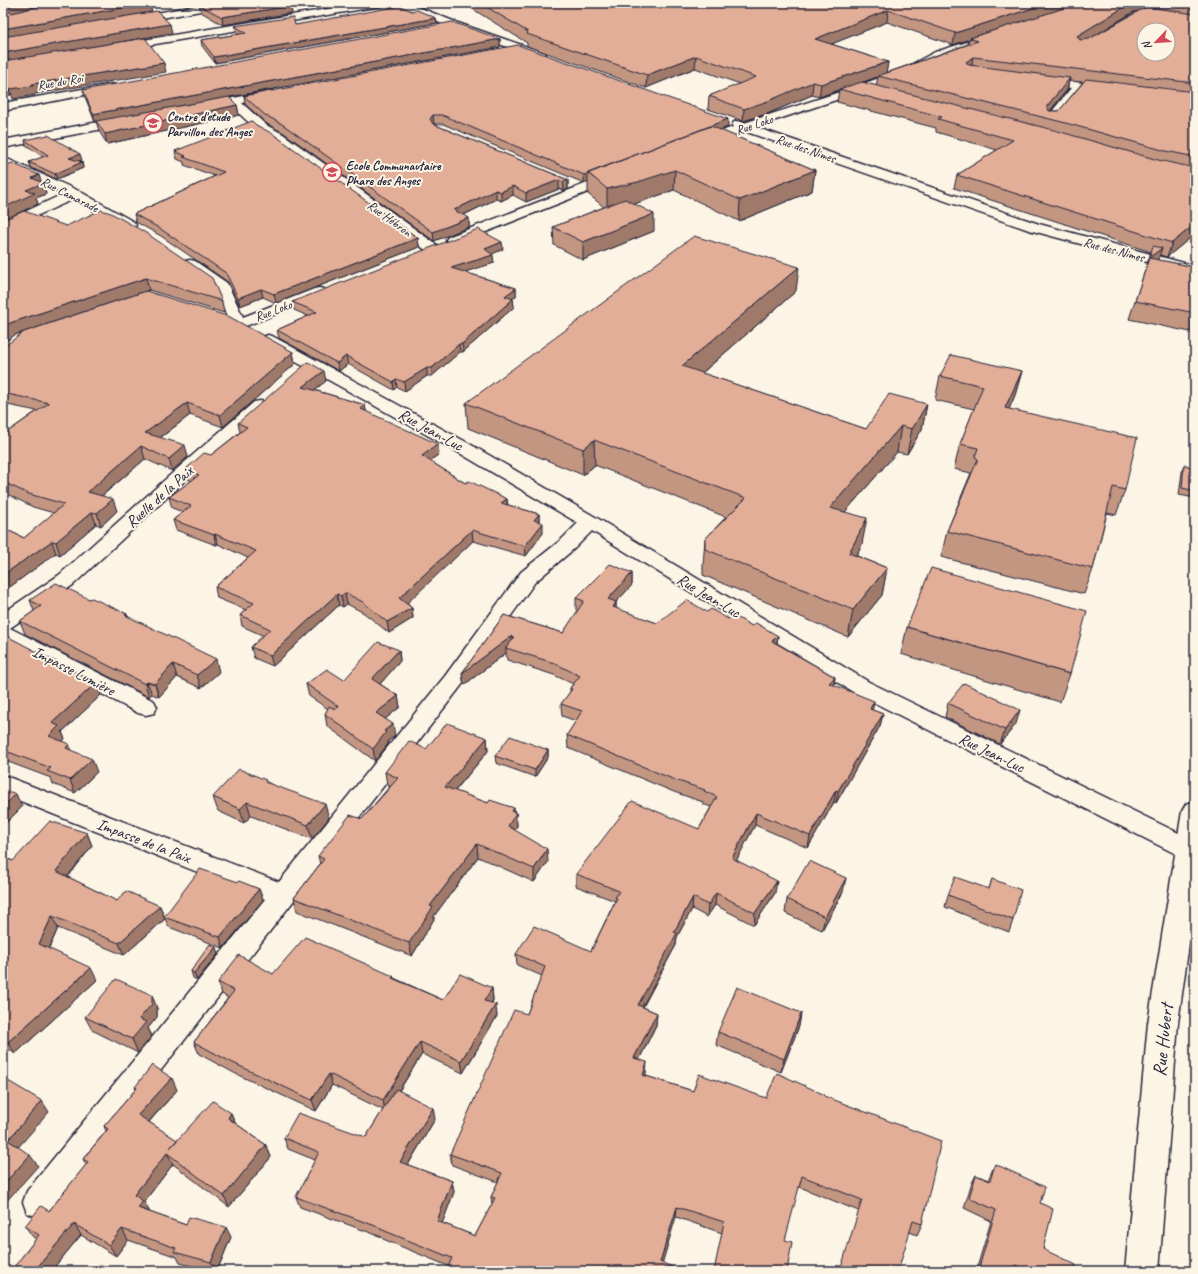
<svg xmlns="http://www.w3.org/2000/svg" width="1198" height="1274" viewBox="0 0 1198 1274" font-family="Caveat,sans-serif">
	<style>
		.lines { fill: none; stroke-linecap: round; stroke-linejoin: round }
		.street-casing { stroke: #22223b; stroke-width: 3 }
		.secondary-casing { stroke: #22223b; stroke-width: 3 }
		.street { fill: #fcf5e5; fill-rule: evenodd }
		.secondary { fill: #fcf5e5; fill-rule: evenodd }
		.wall { fill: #c39682; stroke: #22223b; fill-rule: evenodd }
		.shaded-wall { fill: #9f7a6a; stroke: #22223b }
		.building { fill: #e3ae97; stroke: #22223b; fill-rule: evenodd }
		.labels { text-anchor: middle; stroke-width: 4; stroke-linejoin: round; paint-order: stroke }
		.far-street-label { font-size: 13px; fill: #22223b; stroke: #fcf5e5 }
		.far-poi-label { font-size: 13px; font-weight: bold; fill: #22223b; stroke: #fcf5e5; text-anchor: start }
		.street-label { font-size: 16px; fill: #22223b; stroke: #fcf5e5 }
		.near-street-label { font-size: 19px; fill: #22223b; stroke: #fcf5e5 }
	</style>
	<rect width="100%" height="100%" fill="#fcf5e5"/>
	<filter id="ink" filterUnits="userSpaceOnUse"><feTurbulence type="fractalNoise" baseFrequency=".025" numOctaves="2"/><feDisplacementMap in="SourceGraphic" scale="8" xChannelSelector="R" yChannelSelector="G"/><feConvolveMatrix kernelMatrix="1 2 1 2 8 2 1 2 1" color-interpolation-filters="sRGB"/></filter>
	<g filter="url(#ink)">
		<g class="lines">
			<defs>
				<path id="street" d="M211,3h22l-5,3 -94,17 -5,-3 5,-3z
					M363,3h23l-5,3 -261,44 -5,-3 5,-3z
					M394,3h14l50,20 87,30 1,2 -5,3 -4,-1 -87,-30 -55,-22z
					M990,35l5,3 -1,2 -51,16 -32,17 -48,18 -108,36 284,97 156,42v9l-166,-45 -285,-99 -43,16 -4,-1 -2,-3 2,-3 36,-13 -1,-2 2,-3 4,-1 6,2 111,-36 48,-18 32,-17z
					M1041,78l68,8 4,1 2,2 -2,2 -4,1 -27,-3 -27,34h-8l-2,-3 26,-32 -34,-5 -2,-2 2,-2z
					M111,84l4,1 2,2 -2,2 -112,22v-8z
					M273,91l4,1 2,2 -2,2 -35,7 24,22 17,9 154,111 2,3 -2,3 -5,1 -5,-1 -152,-111 -17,-9 -27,-25 -26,5 -4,-2 -2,-2 2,-2 4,-2z
					M125,117l4,1 2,3 -2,3 -126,24v-8z
					M3,157l76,34 55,31 2,3 -2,3 -5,1 -5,-1 -50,-29 -71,32v-9l60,-28 -60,-28z
					M616,172l5,1 1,3 -1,3 -163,64 -5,1 -5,-1 -2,-3 2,-3z
					M190,260l5,1 32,22 16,34 71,-28 5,-1 5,1 2,3 -2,3 -86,34 -5,-2 -3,-3 -14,-36 -31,-21 -2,-3 2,-3z
					M268,335l6,2 194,106 129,75 272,164 326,159v16l-6,2 -9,-3 -327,-164 -261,-161 -17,17 -40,34 -74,104 -61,79 -351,448 -11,4 -11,-4 -4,-11 4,-11 238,-292 -262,-105v-19l276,107 166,-206 76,-104 40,-32 17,-17 -122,-72 -194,-108 -2,-3 2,-3z
					M260,401l6,1 2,4 -2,4 -76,66 -117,109 -63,43 144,73 3,6 -3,6 -8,2 -8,-2 -135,-71v-29l56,-38 119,-107 76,-66z"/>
				<path id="secondary" d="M1195,801v99l-17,123 -19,248h-34l23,-248 34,-212 4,-7z"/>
			</defs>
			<use href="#street" class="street-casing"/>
			<use href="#secondary" class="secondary-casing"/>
			<use href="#street" class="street"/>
			<use href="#secondary" class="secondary"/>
		</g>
		<path class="wall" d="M463,3h732v231l-28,23 -7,-2 -2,5 37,7v66l-66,-14 22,-67 -197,-64 3,-13 40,-25 -61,-18v-4l-99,-26 2,-12 -20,7 -7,-2 -45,19 -24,7 -35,-12 1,-13 31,-12 -45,-16 -49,20 -119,-42v-3zM1139,10l-50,29h-1l45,-27zM887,22l66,23 16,-6 -1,5 -82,29 2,-11 -57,-18zM878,77l-2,9 -14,-4zM1069,81l14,1 -24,29h-9l17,-21z
			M199,5l93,8 -69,12 -22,-13z
			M412,11l24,7 1,5 -222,40 -13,-17 -1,-6 38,-6 -3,-2 -1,-6 60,-1z
			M500,39v8l-271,50 8,8 2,10 -132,29 -8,-13 -3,-10 132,-24 -133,25 -10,-25 -2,-7z
			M244,96l484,31 -8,3 95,40 -3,21 -73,30 -65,-31 -40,14 20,27 -71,29 -29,-15 -1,-18 51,-20 -16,-13v-12l-4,1 -141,-59h-10l135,56v9l-4,2 -5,-2 -33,13 -13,-7 -12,6 -5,-2 -32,16 5,3v9l-35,14 -150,-108 -17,-9 -22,-20z
			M256,125l162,113 1,9 -143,56 -13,-6 -23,9 -12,-24 -67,-46 -25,-14 -2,-8 81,-38 -31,-11v-3l-7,-3 -2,-8z
			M25,140l57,20 -4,1 4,1 1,6 -26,11 -26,-11 -2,-6 14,-5 -17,-12z
			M3,167l40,16 3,11 -10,4 2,6 -21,10 205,87 2,12 -75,-23 -134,45z
			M503,249l-11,5 2,9 -30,9 52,16v8l-4,3h1l1,8 -51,45h-3l-28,24h-5l-22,15 -8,-4 -3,3 -46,-26 -9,7 -60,-33 -2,-8 31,-14 -14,-6 -2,-8z
			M796,291l-94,82 164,56 61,-25 -5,25 -15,25 -10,-2 -52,60 17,32 -5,12 30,12 -5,27 -34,42 -145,-62v-10l2,-26 21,-22 -131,-52 -12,10 -115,-47 -2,-25z
			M3,346l290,6 2,12 -72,63 -33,-12 -30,23 28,19 -16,14 -27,-12 -43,37 15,15 -16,15 -5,-2 -36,31 -4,-2 -53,39v-64l21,10 30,-25 -21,-6 -30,-15v-57l34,-24 -34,-7z
			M1022,371l-7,24 -6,14 116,81 -9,25 -9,-2 -14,56 -9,25 -143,-37 6,-26 24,-58 -17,-4 6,-25 14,-35 -39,-9 5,-24z
			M326,381l-12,9 51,15 1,7 73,42 -9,7 35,22 42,16 1,6 31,9v8l4,11 -17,23 -53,-15 -67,62 6,5 1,10 -24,15 -25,-20 -17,-9 -4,3 -4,-2 -66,61 -19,-8 -3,-11 13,-11 -22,-10 -2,-11 6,-5 -29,-12 -2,-11 33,-29 -30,-14 -2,1 -40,-15 -3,-10 10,-8 -11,-4 -3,-11 22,-16 -2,-2 -3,-10 25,-14 29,-23 -2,-9z
			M1184,465l11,3v30l-16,-3 3,-23z
			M632,573v12l-16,17v7l41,14 50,-11 45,14 26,10 -1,7 58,34 -1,8 38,25 11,4 -3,12 -44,77 -2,-1 -26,46 -53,-23 -19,35 39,33 -21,32 -39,-20 -8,12 -15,-8 -15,28 -1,8 -33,62 14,6 -1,12 -17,35 7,14v2l47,15 73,7 59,-1 97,127 -5,11 -117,-48 -78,46 -46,-16 -228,49 -65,-27 -1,-2 -82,-30 -4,-10 19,-37 -27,-11 -4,-11 82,-1 17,-27 -51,-25 -16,26 -80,-37 -37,-20 -5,-12 34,-44 -6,-4 -4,-12 55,-8 120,2 1,2 49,22 49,-12 1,12 -1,3 5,13 -34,57 -41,-19 -23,37 36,28 -27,46 44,16 2,11 -12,31 33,13 17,-32 -1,-7 7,-15 -46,-17 -2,-11 77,-140 15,-38 -25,-11 -1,-11 75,-3 24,-50 -39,-15v-12l123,-45 12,-22 -8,-3v-2l-29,-10 -106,-44 -1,-13 9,-14 -14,-5 -1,-12 9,-12v-4l3,-4 -19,-9 -47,-15 -1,-7 -42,32 -2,-12 42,-58 59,18 15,-22 -2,-1v-12z
			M89,599l38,15 1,3 91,55 -18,16 -24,-11 -18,20 -7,-3 -3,3 -124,-63 -5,-13 14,-10 -4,-11z
			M907,627l163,47 -10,28 -159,-48z
			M3,634l98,61 -39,37 3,7 -3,3 35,30 -22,21 -22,-9 -2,-6 -48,-18z
			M399,650l1,11 -20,23 18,12 2,11 -15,12 10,17 -7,5v3l-13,17 -48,-35 -2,-12 3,-5 -19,-13 -3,-12 38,-4z
			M948,703l68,21 -16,20 -55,-27z
			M487,738l1,13 -33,40 61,22 1,13 -3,4 34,32 -14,20 -56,-25 -44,59v3l-22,37 -115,-45 -3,-13 26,-34 -2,-8 44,-37 28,-33 -3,-1 -2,-13 41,-23z
			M548,750v7l-13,20 -39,-14 -1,-7z
			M267,782l62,36 -17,21 -61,-23 -7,7 -26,-12 -5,-14z
			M87,833l5,13 -24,31 49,24 43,5 5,13 -41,36 -66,-27 -9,21 48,31 -82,74 -12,-9v-188l10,4z
			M992,879l21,41 -4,12 -64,-25 3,-12 41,-6z
			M238,882l21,7 4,11 -40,48 -54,-21 -5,-10z
			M843,892l-21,38 -37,-17 2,-14z
			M218,954l-21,26 -4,-2 -2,-7z
			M157,1008v9l-9,11 4,8 -14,17 -46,-23 -7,-13z
			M801,1013l-2,13 -18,46 -65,-27 2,-13z
			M135,1087l42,3 -28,32 28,19 54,-28 4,10 31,22 5,12 -42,50 -56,-43 -29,38 5,10 37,13 45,12 -14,34h-6l-31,-8 -3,-6 -49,-17 -12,16 -35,-21 -30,36h-40l25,-32 -3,-2 -8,-11 24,-15 37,-46 -3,-6 23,-28 -2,-5 32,-37z
			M995,1164l45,39 3,46 32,22h-99l15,-50 -27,-13 7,-23 5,-10 12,5z"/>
		<path class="shaded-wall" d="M18,3h36l-43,12 -5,-5 2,-4z
			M150,3l2,9 -149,26v-9z
			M188,3h15l-14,2z
			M1049,3h33l-112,35 -1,1 -16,6 2,-12z
			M1131,3h16l-2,7 -12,2 -58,36 2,-12z
			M291,6l1,7 -69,12 -1,-8z
			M888,10l-1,12 -73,29 1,-12z
			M436,18l1,5 -222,40 -1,-6z
			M170,24l2,9 -169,29v-9z
			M500,39v8l-405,75 -2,-8z
			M696,56l-1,12 -49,20 1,-13z
			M973,57l-2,13 -5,-8z
			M888,62l-2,12 -46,16 -1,-1v1l-20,7 2,-13z
			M164,63l2,9 -131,22v1l-22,4 -3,-10 22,-5z
			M1070,78l-3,12 -22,27 2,-11z
			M813,82l-1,13 -45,19 -24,7 1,-12z
			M8,85l3,10 -8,1v-10z
			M237,105l2,10 -132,29 -2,-10z
			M433,115l1,9 -3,3 -1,-8z
			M728,119v8l-133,52 -7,-6z
			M80,154l2,6 -11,4 -2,-6z
			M82,162l1,6 -26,11 -2,-5z
			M675,170l-1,20 -37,13 -30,7v-21z
			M815,170l-3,21 -73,30 1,-21z
			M588,173v9l-4,1v-8z
			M39,175l3,9 1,-1 3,11 -10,4 2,6 -35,16v-12l23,-18 6,-12z
			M559,180v9l-33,13v-9z
			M568,180v9l-4,2 -1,-9z
			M513,186v9l-12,6v-9z
			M496,190v9l-41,20 -1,-9z
			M654,214v17l-71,29v-18z
			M469,218v9l-35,14 -1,-9z
			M1195,224v10l-28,23 5,-14z
			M418,238l1,9 -143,56 -2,-9z
			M502,242l1,7 -17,8 -1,-8z
			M1162,248l-6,18 -7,-8z
			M493,255l1,8 -42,13 -1,-8z
			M799,267l-3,24 -115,100 1,-25z
			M146,278l3,12 -134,45 -12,8v-15l7,-5z
			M516,288v8l-11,8v-8z
			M261,289l2,8 -23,9 -2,-8z
			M513,299l1,8 -51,45 -1,-8z
			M459,344l1,8 -28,24v-8z
			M293,352l2,12 -72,63 -3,-12z
			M346,356l2,8 -9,7 -2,-8z
			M427,368v8l-22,15 -1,-9z
			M324,371l2,10 -21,16 -2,-10z
			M1022,371l-7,24 -16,38 6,-25z
			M396,379l1,8 -3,3 -1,-8z
			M187,403l3,12 -41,31 -4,-13z
			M927,404l-5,25 -15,25 5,-25z
			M365,405l2,10 -6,-6z
			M901,426l-4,26 -71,82 4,-26z
			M594,440l1,25 -12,10v-26z
			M438,444l1,10 -16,12 -1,-10z
			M185,445l3,12 -16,14 -3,-12z
			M141,446l4,13 -53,45 -4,-12z
			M113,499l4,12 -16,15 -4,-13z
			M507,499l1,10 -7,-6z
			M92,512l4,12 -36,31 -4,-13z
			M539,514v10l-5,-4z
			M867,518l-5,26 -17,36 4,-27z
			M543,523v10l-17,23 -1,-10z
			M472,530l1,11 -72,68 -2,-11z
			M215,534l3,10 -2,1 -2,-10z
			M52,541l4,12 -53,39v-17z
			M887,568l-5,27 -34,42 5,-27z
			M632,573v12l-24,26v-12z
			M345,593l2,11 -4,3 -2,-11z
			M337,594l2,11 -66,61 -3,-10z
			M616,602v12l-3,-7z
			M412,608l1,10 -24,15 -2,-11z
			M512,636l1,12h-7v5l-42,32 -2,-12z
			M778,636l-2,12 -4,-7z
			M399,650l1,11 -26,30 -2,-12z
			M216,659l3,13 -18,16 -4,-13z
			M173,664l4,13 -18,20 -4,-13z
			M835,677l-2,13 -4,-7z
			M147,682l5,12 -3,3 -4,-13z
			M96,683l5,12 -39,37 3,7 -11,10 -5,-13 3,-13z
			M398,696l2,11 -22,18 -2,-12z
			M874,701l-2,12 -2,-4z
			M1020,710l-4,14 -16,20 5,-14z
			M883,714l-3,12 -44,77 2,-12z
			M393,724l2,12 -7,5v3l-13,17 -2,-12 11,-18z
			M487,738l1,13 -41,49 -2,-13z
			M69,744l6,13 -9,-9z
			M548,750v7l-13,20v-7z
			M92,759l5,13 -22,21 -5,-13z
			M836,790l-2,12 -26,46 2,-12z
			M16,794l6,13 -19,19v-19z
			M247,802l4,14 -7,7 -4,-14z
			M325,804l4,14 -17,21 -4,-14z
			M514,808l1,7 1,-2 1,13 -8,13 -1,-13 4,-15z
			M756,813l-1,12 -24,46 1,-13z
			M87,833l5,13 -30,37 -6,-12z
			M477,844l1,13 -44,59v3l-22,37 -3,-13 21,-37z
			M547,849l1,13 -14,20v-13z
			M846,878l-3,14 -21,38 3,-13z
			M777,881l-2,12 -21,32 1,-12z
			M259,889l4,11 -40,48 -3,-11z
			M716,893l-1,12 -8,12 1,-12z
			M693,897l-1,12 -15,28 -1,8 -39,71 1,-11 36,-73z
			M160,906l5,13 -41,36 -5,-12z
			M52,916l6,12 -13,29 -6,-13z
			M216,947l2,7 -21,26 -3,-7z
			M91,968l6,12 -82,74 -7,-12z
			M492,988l1,12 -7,13 -2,-12z
			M152,995l5,13v9l-9,11 4,8 -14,17 -6,-14 7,-20z
			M496,1004l1,12 -34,57 -2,-12z
			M657,1013l-1,12 -22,45v-12z
			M801,1013l-2,13 -18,46 3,-13z
			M420,1042l2,12 -37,58 -2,-12z
			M647,1062l-1,12 -4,12 1,-11z
			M329,1074l3,11 -16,26 -4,-11z
			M172,1078l5,12 -33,37 -6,-12z
			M42,1101l7,11 -34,39 -7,-11z
			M433,1108l2,11 -32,54 -3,-11z
			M231,1113l5,12 -8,-7z
			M266,1145l5,12 -42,50 -5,-11z
			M167,1153l6,11 -29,38 6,10 -12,-4 -4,-13z
			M30,1155l8,11 -35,39v-20z
			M452,1181l2,11 -15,40 -2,-11z
			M677,1207l-1,10 -16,54v-9z
			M74,1224l7,11 -30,36h-17z
			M226,1227l5,10 -14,34h-2l-4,-9z
			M122,1229l6,11 -12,16 -7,-11z"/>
		<path class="building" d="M3,3h15l-10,3 -2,4 6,3 40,-10h98l-147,26z
			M208,3h82l1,3 -69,11 -23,-12z
			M480,3h569l-94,30 -67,-23 -73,29 73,23 -67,22 -8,-2 -45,19 -24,8 -35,-13 47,-19 -60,-21 -49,19 -120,-41 1,-2z
			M1080,3h51l-54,33 3,4 9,-1 55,-31 4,-1 47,7v69l-222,-26 -7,5 3,3 101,13 -23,28 2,5h10l27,-32 109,13v65l-29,-6 -104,-29 -184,-46 100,-35 -8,-3zM1144,30h24v24h-24z
			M1179,3h16v3z
			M400,6l12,5 5,-1 19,8 -222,39 -13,-17 45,-7 -11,-7 58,-9 2,8z
			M157,11l13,13 -167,29v-16z
			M452,22l48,17 -407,75 -10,-24z
			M145,38l19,25 -132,21 1,2 -23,3 -2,-4 -5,1v-25z
			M518,45l210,74 -144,56 -142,-60h-9l-3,4 3,5 135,56 -5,2 -4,-2 -33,13 -13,-7 -12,6 -5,-2 -42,20 15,8 -36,14 -151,-108 -17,-9 -21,-19z
			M862,82l192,48 104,30 37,8v56l-23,19 -215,-68 56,-35 -75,-21 4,-2 -103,-28z
			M229,97l8,8 -132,29 -9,-13z
			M252,121l4,4 17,9 145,104 -144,56 -13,-5 -23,9 -12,-25 -67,-45 -25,-14 90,-42 -41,-15 3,-1 -11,-5z
			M711,126l104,44 -75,30 -65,-30 -37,12 -31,7 -19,-16z
			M48,135l32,19 -11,4 13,4 -27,12 -26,-12 19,-7 -23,-15z
			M12,163l27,12 -7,3 11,5 -17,7 9,3 -32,15v-41z
			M625,199l29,15 -71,28 -30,-15z
			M101,210l10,3 35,20 66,45 10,23 -76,-23 -136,45 -7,5v-108l21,-9 42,15z
			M478,229l24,13 -17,7 8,6 -42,13 65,20 -11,8 8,3 -51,45h-3l-27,24h-5l-23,14 -8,-3 -3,3 -47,-26 -9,7 -60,-33 40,-18 -25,-10z
			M694,236l105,31 -117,99 184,63 23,-35 38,10 -15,25 -11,-3 -71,82 37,10 -18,35 38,15 -34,42 -148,-61v-10l41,-41 -152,-58 -11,9 -117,-46z
			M1153,246l9,2 -13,10 46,9v46l-60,-12z
			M146,291l84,26 63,35 -73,63 -33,-12 -42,30 40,12 -16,14 -28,-13 -53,46 25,7 -16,14 -5,-1 -36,30 -4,-1 -49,34v-47l21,10 40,-34 -35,-10 -26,-12v-47l46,-32 -46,-10v-47l3,-1 18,-13z
			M951,355l71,16 -17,37 132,30 -12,52 -12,-3 -20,82 -146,-38 31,-72 -3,-2 3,-9 -18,-4 23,-58 -43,-10z
			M308,362l16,9 -21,16 62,18 -4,4 77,35 -16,12 43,27 4,-2 38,18 -6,4 38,11 -5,6 9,3 -18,23 -53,-16 -73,68 13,10 -25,14 -24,-20 -18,-9 -4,3 -4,-2 -67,62 -19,-9 19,-18 -30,-14 14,-12 -39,-16 41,-36 -41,-17 -1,1 -41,-15 18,-14 -22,-9 30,-22 -13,-6 18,-16 7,2 36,-28 -9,-4z
			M1184,465l11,3v23l-13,-3z
			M610,564l22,9 -24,26 8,3 -3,5 44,16 30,-23 20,12 4,-3 17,10 5,-4 19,11 4,-3 22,13 -6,5 63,36 -6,6 45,18 -4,8 13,5 -45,77 -2,-1 -26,46 -54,-23 -24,45 45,23 -22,32 -39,-20 -8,12 -15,-8 -19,35 3,1 -39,72 19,8 -23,45 13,4 -4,13 50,16 6,-17 67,24 11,-25 48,22 -1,1 117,45 -19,83 -9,-3 -15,50h-58l22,-71 -60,-24 -17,64 7,2 -5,29h-73l10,-49 -47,-15 -17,55 23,9h-237l6,-13 -72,-29 1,-1 -85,-31 23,-45 -35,-14 14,-25 68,24 30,-48 37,19 -33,54 52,19 -15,40 38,15 20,-38 -4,-1 11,-24 -52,-19 64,-144 13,4 18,-47 -29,-13 18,-28 57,25 26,-53h-2l4,-7 -43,-17 56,-73 67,28 18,-32 -13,-6 1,-1 -30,-10 -108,-45 15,-24 -21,-7 11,-15 -2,-1 10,-12 -26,-13 -48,-15 8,-10 -2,-2 -50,37 42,-58 59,18 21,-32 -8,-3z
			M931,568l156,43 -17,63 -163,-47z
			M56,583l33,16 3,-1 35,16 -2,1 91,44 -19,16 -24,-11 -18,20 -8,-2 -2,2 -125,-63 21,-15 -11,-6z
			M3,634l93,49 -44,40 7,3 -10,10 20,8 -3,4 26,11 -22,21 -23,-9 4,-3 -48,-18z
			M378,642l21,8 -27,29 26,17 -22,17 17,11 -9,7 2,1 -13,17 -48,-35 4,-8 6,3 4,-2 -33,-23 21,-15 17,11z
			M964,683l56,27 -15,20 -57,-27z
			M447,723l40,15 -42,49 43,16 2,-3 24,8 -2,3 4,2 -8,13 39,23 -13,20 -57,-25 -47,62 3,1 -24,36 -115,-45 30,-39 -6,-3 32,-41 12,4 36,-41 -13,-6 24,-31 17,8z
			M510,736l38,14 -13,20 -40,-14z
			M239,769l27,11 -1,2 60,22 -17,21 -61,-23 -7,7 -27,-12z
			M3,789l13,5 -13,13z
			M50,821l37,12 -31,38 61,30 9,-10 34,15 -41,37 -67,-27 -13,28 52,24 -83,74 -5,-3v-182l10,4z
			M809,861l37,17 -21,39 -38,-18z
			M200,869l38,13 1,-1 20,8 -39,48 -56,-20z
			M955,877l34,12 3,-10 29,11 -8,30 -65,-25z
			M305,937l88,39 -1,2 51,22 17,-26 32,14 -8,13 12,3 -35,57 -41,-19 -37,58 -54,-26 -17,26 -81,-38 -37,-20 40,-51 -16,-9 21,-27 34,19z
			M210,944l6,3 -22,26 -3,-2z
			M116,979l36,16v9l-13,15 7,3 -14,17 -47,-22z
			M737,987l64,26 -17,46 -66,-27z
			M152,1065l20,13 -34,37 39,25 -7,8 43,-47 18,12 -3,5 38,27 -42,51 -57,-43 -33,42 9,6 -5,7 48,17 3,-8 37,10 -15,35 -37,-10 2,-4 -54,-19 -13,16 -35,-21 -40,47h-23l28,-36 -14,-9 16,-20 8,5 39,-49 -5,-3 25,-30 -4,-3 33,-38 -2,-1z
			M3,1078l39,23 -34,39 22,15 -27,30z
			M995,1164l50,23 -5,16 13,6 -10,40 33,16 -1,6h-46l-13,-6v2l-3,-1 -1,5h-34l18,-61 -27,-12 7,-23 14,6z"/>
	</g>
	<defs>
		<symbol id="school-ring" viewBox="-11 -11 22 22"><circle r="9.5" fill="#fcf5e5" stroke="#d1495b" stroke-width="1.5"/><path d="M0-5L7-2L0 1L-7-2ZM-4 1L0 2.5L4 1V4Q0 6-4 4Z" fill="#d1495b"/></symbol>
	</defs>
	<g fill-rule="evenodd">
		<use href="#school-ring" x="142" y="112" width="22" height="22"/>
		<use href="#school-ring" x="321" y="161" width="22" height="22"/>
	</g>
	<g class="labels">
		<g class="far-street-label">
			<text transform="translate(60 81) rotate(-10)" y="5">Rue du Roi</text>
			<text transform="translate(754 124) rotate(-19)" y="5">Rue Loko</text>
			<text transform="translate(806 148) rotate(19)" y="5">Rue des Nimes</text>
			<text transform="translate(70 194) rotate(27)" y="5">Rue Camarade</text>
			<text transform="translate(390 218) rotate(36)" y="5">Rue Hébron</text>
			<text transform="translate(1114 249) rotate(15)" y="5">Rue des Nimes</text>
			<text transform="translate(273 310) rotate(-21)" y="5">Rue Loko</text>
		</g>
		<g class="far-poi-label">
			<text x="167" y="121">Centre d'etude<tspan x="167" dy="15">Parvillon des Anges</tspan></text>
			<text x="346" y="170">Ecole Communautaire<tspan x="346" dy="15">Phare des Anges</tspan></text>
		</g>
		<g class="street-label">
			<text transform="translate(431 429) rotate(29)" y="6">Rue Jean-Luc</text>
			<text transform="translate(159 496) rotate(-42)" y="6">Ruelle de la Paix</text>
			<text transform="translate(709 595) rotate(31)" y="6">Rue Jean-Luc</text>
			<text transform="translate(74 670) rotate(27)" y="6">Impasse Lumière</text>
			<text transform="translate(992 752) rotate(26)" y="6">Rue Jean-Luc</text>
			<text transform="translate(144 840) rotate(21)" y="6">Impasse de la Paix</text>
		</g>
		<g class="near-street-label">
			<text transform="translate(1162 1040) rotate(-84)" y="7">Rue Hubert</text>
		</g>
	</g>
	<rect width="1198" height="1274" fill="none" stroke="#fcf5e5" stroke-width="16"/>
	<rect x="8" y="8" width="1182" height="1258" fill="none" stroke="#22223b" stroke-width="1.5" filter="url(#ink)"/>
	<g transform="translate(1156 42) rotate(245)"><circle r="19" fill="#fcf5e5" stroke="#a5a1a1"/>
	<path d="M0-3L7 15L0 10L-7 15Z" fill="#d1495b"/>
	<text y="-6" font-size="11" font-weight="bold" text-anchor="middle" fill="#22223b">N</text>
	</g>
</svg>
